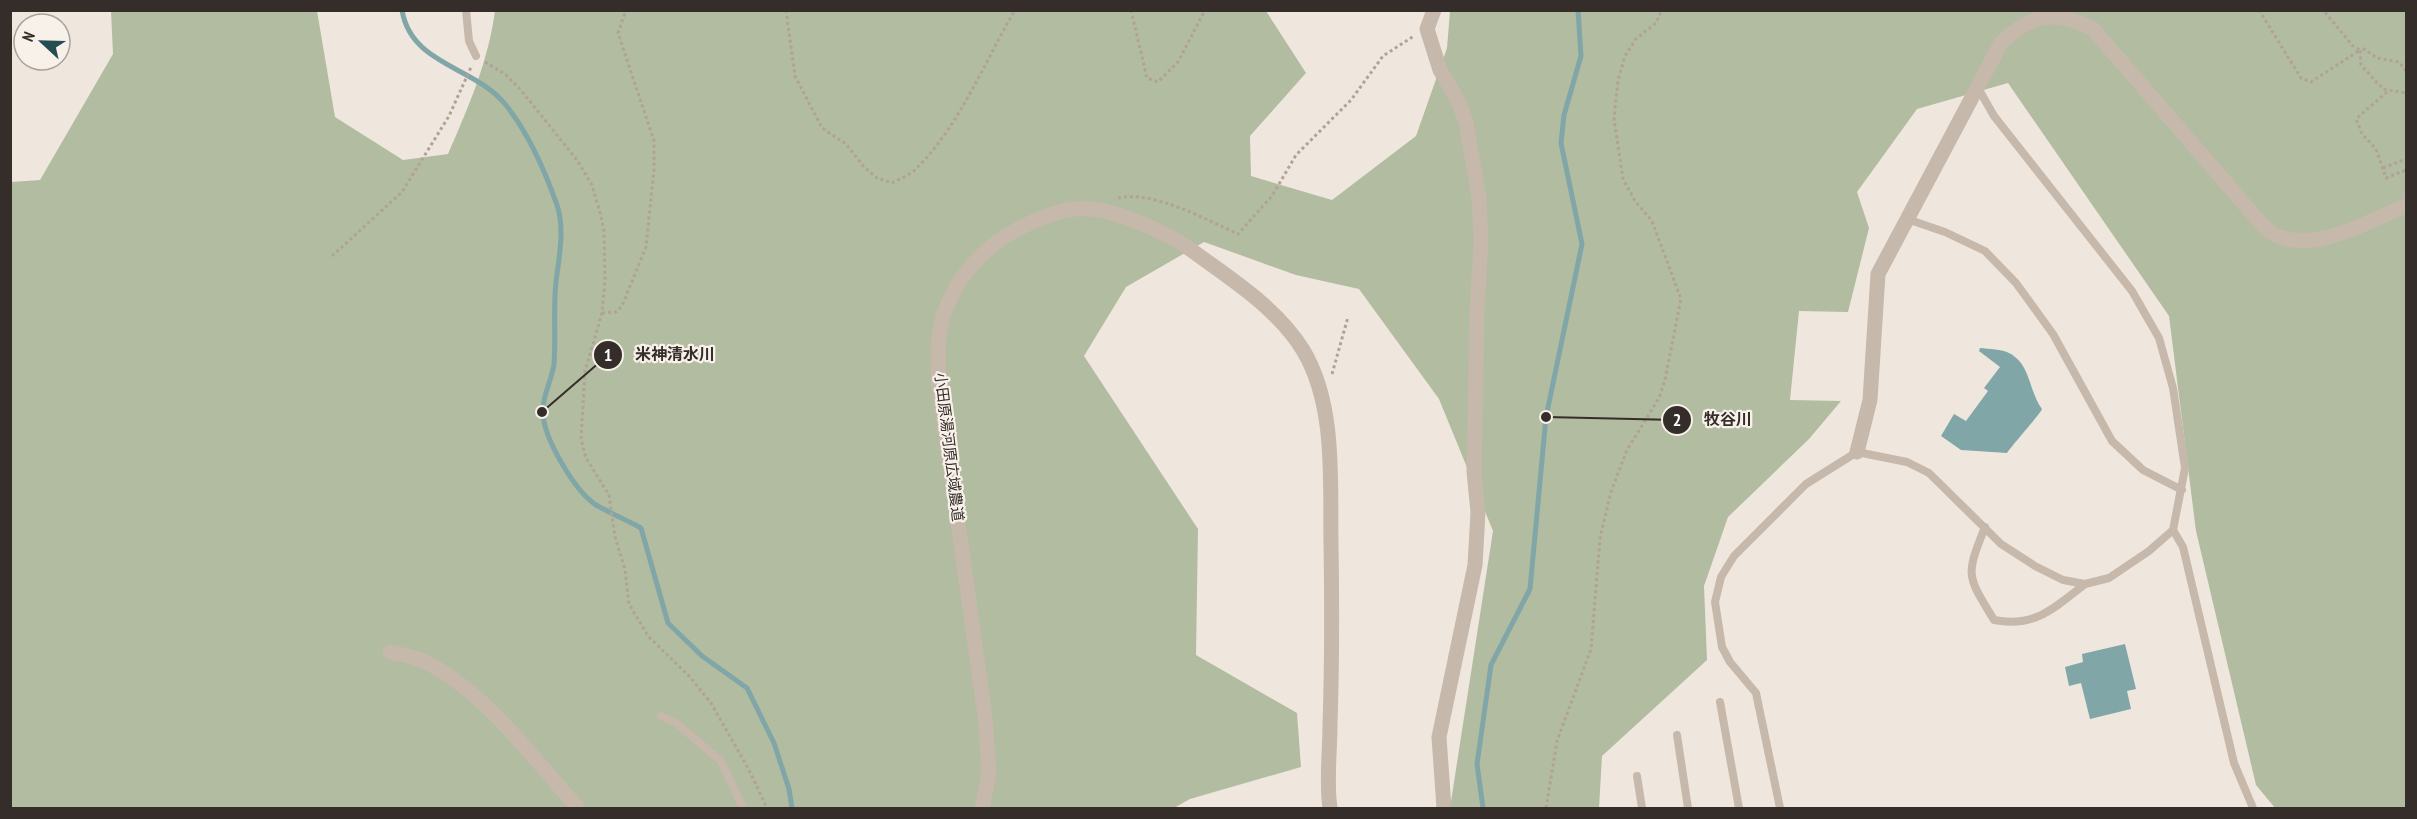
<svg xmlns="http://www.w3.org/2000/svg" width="2417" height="819" viewBox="0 0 2417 819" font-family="'PT Sans Narrow','Noto Sans JP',sans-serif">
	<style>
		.green { fill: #b2bca0 }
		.water { fill: #81a6a8 }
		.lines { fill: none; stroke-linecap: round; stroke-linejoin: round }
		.stream { stroke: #81a6a8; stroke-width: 5 }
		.path { stroke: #b1a296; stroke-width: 3; stroke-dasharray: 3 3; stroke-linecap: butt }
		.service { stroke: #c6b8ab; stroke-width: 8 }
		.minor { stroke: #c6b8ab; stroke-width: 15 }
		.tertiary { stroke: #c6b8ab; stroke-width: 15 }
		.labels { text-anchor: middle; stroke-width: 4.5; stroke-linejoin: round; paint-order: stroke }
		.street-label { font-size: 15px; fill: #352d29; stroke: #f7f1ea }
		.leader { fill: none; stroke: #352d29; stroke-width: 2 }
		.callout-dot { fill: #352d29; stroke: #f7f1ea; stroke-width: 2 }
		.mark-label { font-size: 18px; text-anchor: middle; font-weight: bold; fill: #fff }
		.callout-label { font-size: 16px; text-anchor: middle; font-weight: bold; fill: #352d29; stroke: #f7f1ea; stroke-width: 4.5; stroke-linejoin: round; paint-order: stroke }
	</style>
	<rect width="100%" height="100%" fill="#efe7de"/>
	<path class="green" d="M111,11h206l18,106 68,43 45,-6c21,-48 40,-92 47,-143h771l40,62 -56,63 1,40 81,24 84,-64 31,-88 3,-37h956v797h-131l-19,-23 -60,-254 -27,-215 -161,-233 -91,26 -60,83 12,36 -21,84 -49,-1 -9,89 51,1 -32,38 -81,78 -24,69 3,74 -105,96 -3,52h-149l43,-277 -54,-132 -80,-110 -63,-14 -92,-33 -78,45 -42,69 114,173 -2,126 101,58 4,54 -111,32 -16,9h-1163v-626l29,-2 73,-126z"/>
	<path class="water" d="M1980,348c9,1 22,1 29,5 22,11 20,39 33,56 -1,4 -29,35 -35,44l-46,-3 -20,-14 13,-22 12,7 22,-30 -4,-3 16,-21 -21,-16z
		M2125,644l11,45 -9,2 4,18 -41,10 -9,-36 -12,3 -4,-19 18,-5 -1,-8z"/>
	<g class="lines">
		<path class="stream" d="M402,10c9,55 72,56 103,94 23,28 40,67 52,101 8,24 2,52 -1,77 -3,27 0,55 -2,82 -2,16 -12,32 -11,48 0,26 32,79 53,93 14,8 30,15 45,23l27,95 34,33 45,32 27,55 15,46 3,19
			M1483,808l-6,-44 14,-99 39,-76 16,-172 36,-173 -21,-101 3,-28 17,-59 -3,-46"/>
		<path class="path" d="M786,10l9,66 27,52 24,16 18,23 13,11 15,5c7,-4 18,-8 24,-14 44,-44 68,-106 99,-159
			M1131,10l16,68 11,4 20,-20 27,-52
			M2259,10l42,68 10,4 49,-32 -7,-4 -30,-36
			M485,62l20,12 15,15 57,71 15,25 9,31 3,15 1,49 -3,33 -17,58 -4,68 5,19 23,37 6,42 10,32 4,35 19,32 42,41 21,26 37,65 19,40
			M2406,71l-7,-9 -22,-4 -13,-9 -4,1 1,15 22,24 23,4
			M2387,92l-31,27 6,15 14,15 10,29 20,-8
			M2383,168l23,-9
			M1118,198c35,-8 89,22 120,36l34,-38 24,-41 55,-55 32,-44 31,-20
			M332,256l70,-64 47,-76 23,-51
			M602,313l14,-1 6,-6 24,-59 8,-77v-29l-36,-108 8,-23
			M1332,374l16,-57
			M1546,808l11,-67 34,-92 9,-111 11,-46 16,-42 32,-52 6,-18 16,-81 -29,-78 -17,-20 -12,-22 -9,-60 4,-39 7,-24 11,-17 20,-16 6,-13"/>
		<path class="service" d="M466,10l3,31 7,15
			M1907,219l38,13 40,19 31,32 37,51 59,107 31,29 39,20
			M1985,527c-20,50 -18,48 9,93 41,8 60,-12 91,-36
			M2173,530l10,17 51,216 19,45
			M1720,702l19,106
			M661,716l15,7 45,38 22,47
			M1677,735l11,73
			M1637,776l5,32
			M1780,808l-24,-115 -26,-31 -8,-15 -7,-45 6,-25 13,-21 72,-72 51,-32 50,10 22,11 72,71 34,22 28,14 22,4 24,-6 40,-27 24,-21 12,-62 -12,-80 -14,-50 -27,-47 -138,-175 -16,-28"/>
		<path class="minor" d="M1434,10l-7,19 13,41 18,31 8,21 13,76 2,42 -4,73 -3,159 4,40 -3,53 -36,172 5,71
			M390,652c10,2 21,4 31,8 59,26 114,100 157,148"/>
		<path class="tertiary" d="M1857,452l13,-52 8,-126 123,-231c31,-30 55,-33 92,-14l159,184c6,7 15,18 23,22 42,19 92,-14 131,-29
			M982,808l7,-35 -4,-57 -47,-337c1,-16 -1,-34 2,-49 9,-48 45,-87 88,-106 14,-6 31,-14 47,-15 33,-4 92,23 119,43 38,28 83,56 109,98 33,55 27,130 28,193 1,60 1,121 -1,182 0,27 -4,57 0,83"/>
	</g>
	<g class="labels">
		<g class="street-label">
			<text transform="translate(949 447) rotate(83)" y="5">小田原湯河原広域農道</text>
		</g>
	</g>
	<path class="leader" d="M542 412L608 355M1546 417L1677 420"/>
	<g class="callout-dot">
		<circle cx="542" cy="412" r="6"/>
		<circle cx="1546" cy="417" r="6"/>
		<circle cx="608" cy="355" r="15"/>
		<circle cx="1677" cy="420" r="15"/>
	</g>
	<g class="mark-label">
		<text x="608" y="361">1</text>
		<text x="1677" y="426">2</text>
	</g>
	<g class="callout-label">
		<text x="675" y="360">米神清水川</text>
		<text x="1728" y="425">牧谷川</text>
	</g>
	<rect width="2417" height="819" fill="none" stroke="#352d29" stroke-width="24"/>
	<g transform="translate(42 42) rotate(292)"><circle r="28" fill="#f7f1ea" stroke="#a9a39d" stroke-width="1.5"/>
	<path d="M0-4.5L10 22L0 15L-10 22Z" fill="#244c51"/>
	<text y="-9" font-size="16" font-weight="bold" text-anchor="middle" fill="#352d29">N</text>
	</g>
</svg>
